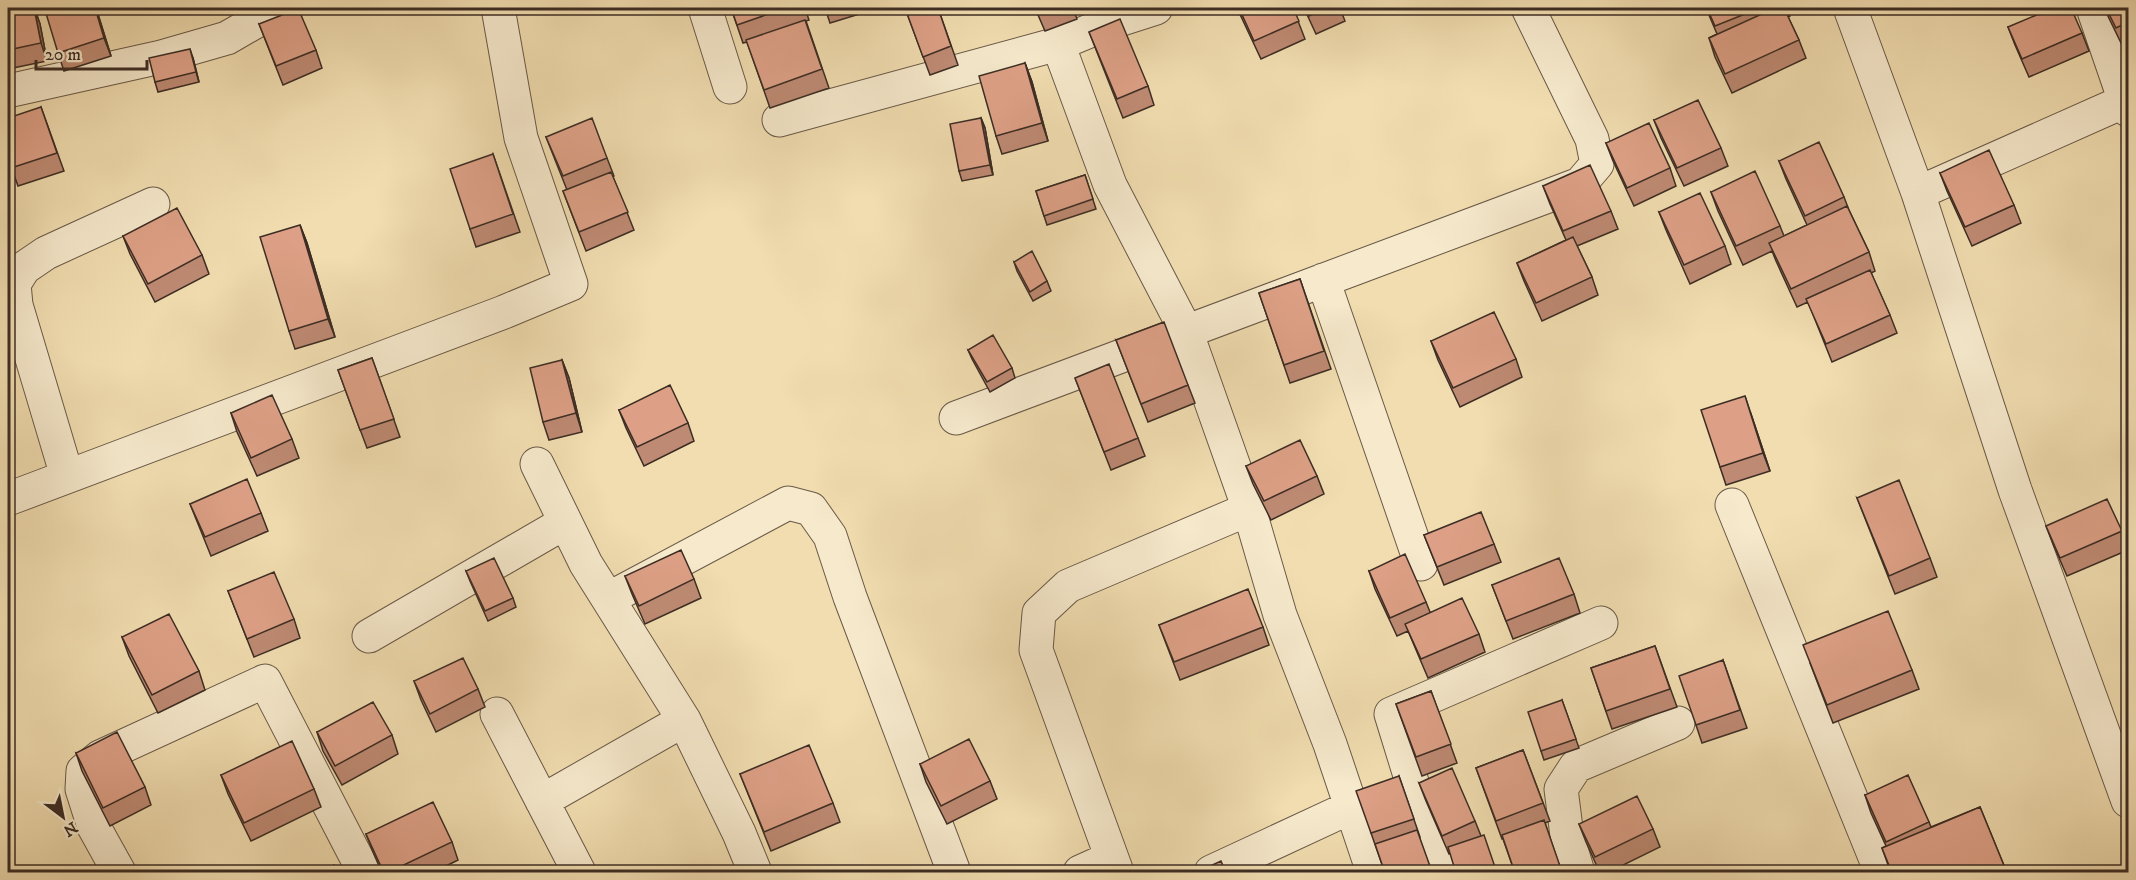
<svg xmlns="http://www.w3.org/2000/svg" width="2136" height="880" viewBox="0 0 2136 880" font-family="'IM FELL DW Pica',serif">
	<style>
		.lines { fill: none; stroke-linecap: round; stroke-linejoin: round }
		.minor-casing { stroke: #695947; stroke-width: 35 }
		.minor { stroke: #f6e9cc; stroke-width: 33 }
		.wall { fill: #be8a73; stroke: #3c2d24; stroke-width: 1.5 }
		.shaded-wall { fill: #9b705e; stroke: #3c2d24; stroke-width: 1.5 }
		.building { fill: #dda086; stroke: #3c2d24; stroke-width: 1.5 }
	</style>
	<rect width="100%" height="100%" fill="#f1ddb0"/>
	<filter id="stains"><feTurbulence type="fractalNoise" baseFrequency=".00333" numOctaves="4"/><feColorMatrix values="0 0 0 0 .2 0 0 0 0 .09 0 0 0 0 .02 0 0 0 .5 -.17"/></filter>
	<radialGradient id="worn" r=".72"><stop offset=".6" stop-color="#630" stop-opacity="0"/><stop offset="1" stop-color="#630" stop-opacity=".3"/></radialGradient>
	<g class="lines">
		<defs>
			<path id="minor" d="M705,8l25,79
				M1850,8l68,185 97,297 113,311
				M2093,8l35,102
				M1058,44l52,141 76,146 63,178 31,106 50,129 43,128
				M8,91l153,-34 66,-19 52,-30
				M779,120l279,-76 48,-20 50,-16
				M1918,193l207,-92
				M1323,280l98,284
				M956,418l624,-234 17,-20 -5,-25 -64,-131
				M537,464l49,100 98,156 55,113 16,39
				M67,476l-51,-171 -2,-21 10,-16 22,-15 107,-49
				M8,499l496,-187 67,-28 -50,-146 -23,-130
				M1732,505l149,367
				M608,599l180,-96 23,6 19,27 20,61 104,275
				M369,636l195,-113
				M497,714l82,158
				M542,801l142,-81
				M119,872l-25,-45 -12,-38 1,-18 17,-14 165,-76 99,191
				M1080,872l31,-14
				M1117,872l-81,-222 3,-37 29,-27 181,-77
				M1211,872l140,-65
				M1444,872l-20,-51 -33,-107 210,-91
				M1578,872l-11,-36 -6,-47 15,-23 102,-43"/>
		</defs>
		<use href="#minor" class="minor-casing"/>
		<use href="#minor" class="minor"/>
	</g>
	<path class="wall" d="M8,8h35l-8,1 5,15 7,37 -39,8z
		M53,8h43l15,48 -47,15 -6,-18z
		M731,8h74l4,12 -3,1 23,67 -59,20 -23,-66 -4,1z
		M825,8h51v1l-46,14z
		M905,8h33l20,57 -28,10z
		M1035,8h38l4,11 -32,12z
		M1237,8h56l12,31 -44,20z
		M1304,8h36l5,13 -29,13z
		M1706,8h80l4,8 -2,1 11,23 7,18 -74,35 -17,-36 -6,-19 8,-4z
		M2104,8h24v36l-5,3z
		M259,24l57,26 6,18 -39,17z
		M2008,27l74,6 7,18 -60,26 -14,-32z
		M1089,32l59,54 6,19 -31,13z
		M193,58l6,24 -41,10 -3,-10z
		M1025,63l7,19 16,59 -46,13 -6,-18z
		M41,107l23,64 -46,15 -10,-28z
		M981,118l4,10 8,47 -31,6 -3,-10z
		M1654,120l67,28 7,18 -44,20 -23,-48z
		M546,137l61,21 7,18 -1,1 21,53 -48,21 -23,-60 4,-1z
		M1606,143l64,25 6,18 -42,20 -21,-45z
		M493,154l27,78 -44,15 -6,-18z
		M1779,161l65,36 5,13 20,42 6,19 -4,2 19,42 7,18 -65,29 -24,-60 -11,5 -21,-46 -4,-10 -29,14 -25,-54 -7,-19 69,34 4,10 23,-11 -21,-46z
		M1940,173l74,32 7,18 -49,23 -25,-55z
		M1085,175l11,34 -49,16 -11,-34z
		M1543,186l68,25 7,18 -41,17 15,31 6,18 -56,26 -18,-40 -7,-18 49,-23 -16,-36z
		M1659,212l66,34 6,18 -41,20 -24,-54z
		M300,225l7,18 28,94 -40,12 -6,-18z
		M123,236l79,19 7,19 -54,28 -25,-48z
		M1014,262l33,19 4,10 -18,10 -16,-30z
		M1300,279l31,90 -41,14 -31,-90z
		M1116,340l72,45 7,18 -47,19z
		M1431,341l85,18 6,18 -62,30 -22,-47z
		M968,350l44,18 3,10 -25,14 -18,-33z
		M372,358l28,79 -33,11 -29,-78z
		M562,360l7,18 13,54 -33,8 -6,-18z
		M1075,378l63,60 7,18 -34,14z
		M619,410l69,13 6,18 -50,25 -18,-38z
		M231,413l61,26 7,19 -42,18 -20,-44z
		M1751,414l19,57 -44,14 -6,-18z
		M1246,466l71,10 7,18 -53,26 -18,-36z
		M1857,498l73,60 7,19 -42,17z
		M190,504l71,9 7,18 -57,25z
		M2046,526l76,5 6,19 -61,26 -14,-32z
		M1424,535l70,9 7,18 -57,23z
		M466,571l47,27 3,9 -28,14 -18,-40z
		M1369,571l57,31 4,10 49,22 6,18 -57,26 -20,-47 -11,5 -22,-47z
		M625,576l69,3 7,19 -56,26 -13,-30z
		M1492,585l82,9 6,19 -67,26z
		M228,591l66,28 6,19 -46,19z
		M1159,625l104,2 6,18 -89,35z
		M122,637l77,34 6,19 -47,23 -29,-57z
		M1655,646l22,61 -65,22 -21,-61z
		M1723,660l24,68 -45,15 -6,-18z
		M1810,663l102,7 7,19 -86,34z
		M414,681l64,8 7,18 -49,25 -15,-32z
		M1431,691l26,72 -35,13 -26,-72z
		M1562,700l17,48 -35,12 -3,-9z
		M317,732l75,3 6,19 -56,31 -19,-34z
		M1523,750l27,71 -5,2 17,50h-47l-12,-34h-1l-26,-71z
		M76,753l69,34 6,18 -41,21 -28,-55z
		M920,764l70,17 7,18 -50,25 -21,-42z
		M740,774l93,29 7,19 -69,29z
		M221,775l93,14 7,18 -70,34 -23,-47z
		M1399,776l21,61h-1l13,36h-47l-14,-40z
		M1419,783l56,38 6,15 -32,18 -23,-53z
		M1865,795l64,27 2,5 49,-20 27,66h-116l-9,-25 4,-2 -15,-33z
		M1579,824l74,5 7,18 -53,26h-7l-14,-31z
		M366,834l86,8 6,18 -26,13h-50l-9,-21z"/>
	<path class="shaded-wall" d="M34,8l6,16 7,37 -6,-18z
		M95,8l3,6 13,42 -7,-18z
		M190,49l3,9 6,24 -3,-10z
		M1025,63l7,19 16,59 -6,-18z
		M981,118l4,10 8,47 -3,-10z
		M300,225l7,18 28,94 -7,-18z
		M562,360l7,18 13,54 -6,-19z
		M1745,396l25,75 -7,-18z"/>
	<path class="building" d="M23,8h11l7,35 -33,7v-39z
		M53,8h42l9,30 -46,15 -13,-43z
		M279,8h19l18,42 -40,16 -17,-42 23,-9z
		M731,8h55l-49,17z
		M825,8h20l-19,5z
		M905,8h33l13,38 -28,11z
		M1036,8h16l-14,5z
		M1239,8h54l6,13 -45,20z
		M1305,8h22l-18,8z
		M1707,8h53l-45,18z
		M1775,8h9l15,32 -74,34 -16,-36z
		M2053,8h18l11,25 -60,26 -14,-32z
		M2106,8h22v14l-12,6z
		M1120,19l28,67 -31,13 -28,-67z
		M805,20l17,49 -58,21 -18,-50z
		M190,49l6,23 -41,10 -6,-24z
		M1025,63l17,60 -46,13 -17,-60z
		M1698,100l23,48 -44,20 -23,-48z
		M41,107l16,46 -46,15 -3,-10v-40z
		M592,118l15,40 -44,18 -17,-39z
		M981,118l9,47 -31,6 -9,-47z
		M1649,123l21,45 -43,20 -21,-45z
		M1819,142l25,55 -39,19 -26,-55z
		M1989,150l25,55 -49,22 -25,-54z
		M493,154l20,60 -43,15 -20,-60z
		M1590,165l21,46 -48,20 -20,-45z
		M1755,171l25,55 -44,20 -25,-54z
		M611,172l17,40 -49,20 -16,-41z
		M1085,175l8,24 -49,17 -8,-25z
		M1700,193l25,53 -41,19 -25,-53z
		M1847,206l22,46 -78,37 -22,-46z
		M177,208l25,47 -54,29 -25,-48z
		M300,225l28,94 -39,12 -29,-94z
		M1573,237l19,40 -56,26 -19,-40z
		M1032,251l15,30 -17,11 -16,-30z
		M1870,270l20,45 -64,29 -20,-45z
		M1300,279l24,72 -40,14 -25,-72z
		M1494,312l22,47 -63,29 -22,-47z
		M1164,322l24,63 -47,19 -25,-64z
		M993,335l19,33 -25,14 -19,-32z
		M372,358l22,61 -34,11 -22,-60z
		M562,360l14,53 -33,9 -13,-54z
		M1109,364l29,74 -34,14 -29,-74z
		M670,385l18,38 -51,24 -18,-37z
		M272,395l20,44 -41,19 -20,-45z
		M1745,396l18,57 -43,14 -19,-57z
		M1300,440l17,36 -53,25 -18,-35z
		M247,479l14,34 -56,24 -15,-33z
		M1899,480l31,78 -41,18 -32,-78z
		M2107,499l15,32 -62,27 -14,-32z
		M1481,512l13,32 -57,23 -13,-32z
		M681,550l13,29 -55,27 -14,-30z
		M1405,554l21,48 -36,16 -21,-47z
		M494,558l19,40 -28,13 -19,-40z
		M1559,558l15,36 -68,27 -14,-36z
		M274,572l20,47 -47,20 -19,-48z
		M1248,589l15,38 -89,35 -15,-37z
		M1462,598l17,36 -58,25 -16,-35z
		M1888,611l24,59 -85,35 -24,-60z
		M169,614l30,57 -47,24 -30,-58z
		M1655,646l15,43 -64,22 -15,-43z
		M463,658l15,31 -48,25 -16,-33z
		M1723,660l17,50 -44,15 -17,-49z
		M1431,691l20,53 -35,13 -20,-53z
		M1562,700l14,39 -35,12 -13,-39z
		M373,702l19,33 -57,31 -18,-34z
		M117,732l28,55 -42,21 -27,-55z
		M969,739l21,42 -49,25 -21,-42z
		M292,741l22,48 -70,34 -23,-48z
		M809,745l24,58 -69,29 -24,-58z
		M1523,750l20,53 -47,18 -20,-53z
		M1452,768l23,53 -33,15 -23,-53z
		M1908,775l21,47 -43,20 -21,-47z
		M1399,776l15,43 -43,14 -15,-42z
		M1637,796l16,33 -58,28 -16,-33z
		M433,802l19,40 -65,31h-3l-18,-39z
		M1980,807l25,61 -10,5h-103l-10,-25z
		M1544,820l17,49 -9,4h-37l-13,-38z
		M1417,830l14,39 -10,4h-36l-10,-29z
		M1484,835l13,38h-41l-8,-26z
		M1221,861l5,12h-31z
		M334,865l3,8h-19z"/>
	<rect width="2136" height="880" fill="none" stroke="#f1ddb0" stroke-width="30"/>
	<rect x="9" y="9" width="2118" height="862" fill="none" stroke="#3c2d24" stroke-width="3"/>
	<rect x="15" y="15" width="2106" height="850" fill="none" stroke="#3c2d24" stroke-width="1.5"/>
	<g transform="translate(63 817) rotate(148)" stroke="#f6e9cc" stroke-width="4.5" paint-order="stroke">
	<path d="M0-4.5L10 22L0 15L-10 22Z" fill="#3c2d24"/>
	<text y="-9" font-size="16" font-weight="bold" text-anchor="middle" fill="#3c2d24">N</text>
	</g>
	<path d="M36 60v9h111v-9" fill="none" stroke="#3c2d24" stroke-width="3"/>
	<text x="45" y="60" font-size="18" fill="#3c2d24" stroke="#f6e9cc" stroke-width="4.5" paint-order="stroke">20 m</text>
	<rect width="100%" height="100%" filter="url(#stains)"/>
	<rect width="100%" height="100%" fill="url(#worn)"/>
</svg>
